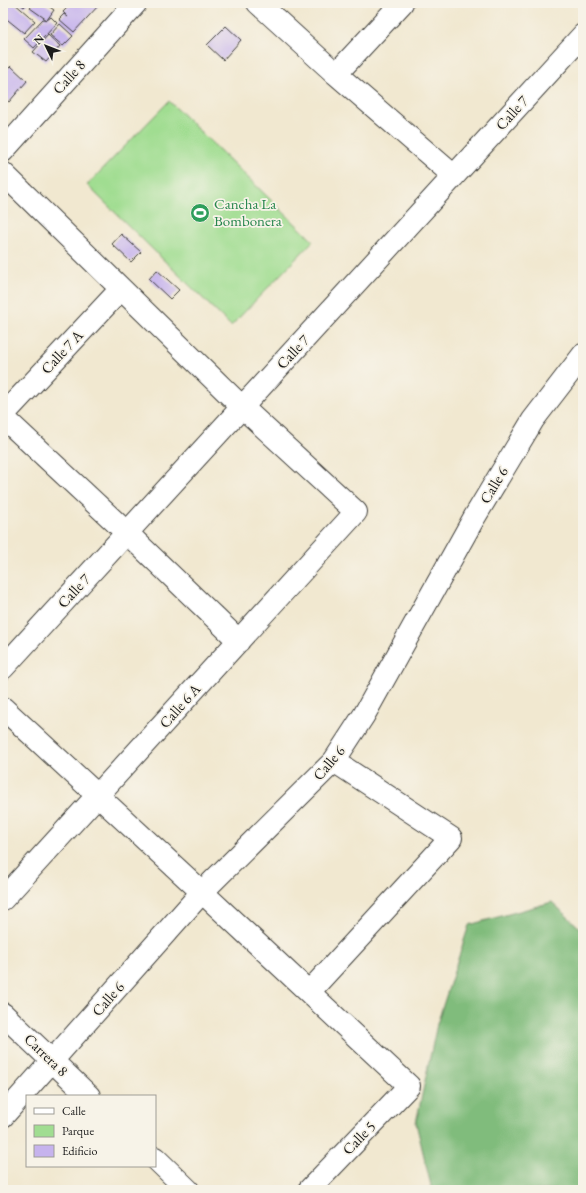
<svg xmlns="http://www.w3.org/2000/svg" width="586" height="1193" viewBox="0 0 586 1193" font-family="'EB Garamond',serif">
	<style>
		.green { fill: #a0dd91; stroke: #5e7c56 }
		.forest { fill: #80bc7b; stroke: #4e6c4c }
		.building { fill: #c6b3ed }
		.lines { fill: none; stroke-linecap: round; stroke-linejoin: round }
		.minor-casing { stroke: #3c3b37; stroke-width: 24 }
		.minor { stroke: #fff; stroke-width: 22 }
		.labels { text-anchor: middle; stroke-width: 3.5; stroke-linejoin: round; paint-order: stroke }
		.street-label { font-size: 15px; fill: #1c1c1c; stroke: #f7f3e8 }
		.leisure-label { font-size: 15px; fill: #27864d; stroke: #f7f3e8; text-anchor: start }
	</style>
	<rect width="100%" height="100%" fill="#f7f3e8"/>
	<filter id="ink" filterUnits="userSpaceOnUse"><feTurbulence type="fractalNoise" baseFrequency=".025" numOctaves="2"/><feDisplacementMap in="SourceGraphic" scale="8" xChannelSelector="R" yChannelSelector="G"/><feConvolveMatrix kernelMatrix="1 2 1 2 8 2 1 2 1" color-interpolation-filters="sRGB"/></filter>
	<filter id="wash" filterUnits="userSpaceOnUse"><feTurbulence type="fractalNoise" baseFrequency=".012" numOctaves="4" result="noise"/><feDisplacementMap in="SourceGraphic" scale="16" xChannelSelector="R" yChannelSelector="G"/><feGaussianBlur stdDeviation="0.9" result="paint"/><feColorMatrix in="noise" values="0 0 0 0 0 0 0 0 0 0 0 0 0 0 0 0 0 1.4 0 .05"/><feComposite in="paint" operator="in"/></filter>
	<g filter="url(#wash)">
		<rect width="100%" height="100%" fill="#f1e8d0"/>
		<path class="green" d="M169,101l144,140 -82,85 -144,-141z"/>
		<path class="forest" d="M552,902l31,29v259h-151l-16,-67 21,-99 32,-99z"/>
		<g id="blocks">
			<path class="building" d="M7,3h7l21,18 -11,12 -21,-17v-8z
				M19,3h9l-4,4z
				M34,3h10l10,7 -7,10 -17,-12z
				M68,3h29l2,2 -25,27 -15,-13 5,-5 4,3 -5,-5 7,-7z
				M51,17l6,6 -23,25 -10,-9 19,-20 4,1z
				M60,24l13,12 -10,10 -13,-11z
				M226,26l15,14 -18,20 -16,-15z
				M48,35l12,11 -14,16 -13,-10z
				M11,66l16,15 -18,21 -6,-5v-23z
				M121,234l20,18 -10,10 -19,-18z
				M157,270l22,20 -9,9 -21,-20z"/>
		</g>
	</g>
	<g filter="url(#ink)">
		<use href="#blocks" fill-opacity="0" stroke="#3c3b37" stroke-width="1"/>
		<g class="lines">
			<defs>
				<path id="minor" d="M258,3l78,71 118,102
					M336,74l66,-71
					M3,151l133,-148
					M3,173l239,234 114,105 -353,387
					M3,415l118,-126
					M3,417l124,116 112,108
					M3,668l580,-633
					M3,708l199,184 207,194 -100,104
					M309,992l142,-154 -117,-77
					M3,1014l86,82
					M3,1116l199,-224 132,-131 30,-46 110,-197 59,-98 50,-65
					M155,1158l33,32"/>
			</defs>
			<use href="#minor" class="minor-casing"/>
			<use href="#minor" class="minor"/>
		</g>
	</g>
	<defs>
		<symbol id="stadium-disc" viewBox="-11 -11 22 22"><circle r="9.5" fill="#2e9e5b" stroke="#f7f3e8"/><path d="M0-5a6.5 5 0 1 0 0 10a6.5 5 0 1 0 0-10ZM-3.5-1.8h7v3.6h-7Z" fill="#fff"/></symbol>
	</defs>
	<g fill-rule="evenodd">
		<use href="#stadium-disc" x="189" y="202" width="22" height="22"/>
	</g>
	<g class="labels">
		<g class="street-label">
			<text transform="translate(69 77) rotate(-48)" y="5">Calle 8</text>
			<text transform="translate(512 113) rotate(-48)" y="5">Calle 7</text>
			<text transform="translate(62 352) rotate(-47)" y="5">Calle 7 A</text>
			<text transform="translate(293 352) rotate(-47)" y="5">Calle 7</text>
			<text transform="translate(494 485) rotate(-59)" y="5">Calle 6</text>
			<text transform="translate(74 591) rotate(-47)" y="5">Calle 7</text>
			<text transform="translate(180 706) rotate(-48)" y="5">Calle 6 A</text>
			<text transform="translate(329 763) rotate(-50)" y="5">Calle 6</text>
			<text transform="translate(108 999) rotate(-49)" y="5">Calle 6</text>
			<text transform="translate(46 1055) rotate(44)" y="5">Carrera 8</text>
			<text transform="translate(359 1138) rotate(-46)" y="5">Calle 5</text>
		</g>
		<g class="leisure-label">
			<text x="214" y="209">Cancha La<tspan x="214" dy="17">Bombonera</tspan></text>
		</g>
	</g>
	<rect width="586" height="1193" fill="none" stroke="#f7f3e8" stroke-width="16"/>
	<rect x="26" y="1095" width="130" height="72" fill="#f7f3e8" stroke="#9f9d96"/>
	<rect x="34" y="1108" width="20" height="6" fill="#ffffff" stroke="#9f9d96"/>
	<text x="62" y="1115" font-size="12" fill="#1c1c1c">Calle</text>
	<rect x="34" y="1125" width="20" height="12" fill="#a0dd91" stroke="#9f9d96"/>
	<text x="62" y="1135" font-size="12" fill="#1c1c1c">Parque</text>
	<rect x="34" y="1145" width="20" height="12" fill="#c6b3ed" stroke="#9f9d96"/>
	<text x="62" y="1155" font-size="12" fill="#1c1c1c">Edificio</text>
	<g transform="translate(46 46) rotate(313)" stroke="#f7f3e8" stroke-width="3" paint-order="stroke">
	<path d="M0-3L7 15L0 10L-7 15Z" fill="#1c1c1c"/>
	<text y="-6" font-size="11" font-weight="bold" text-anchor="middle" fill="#1c1c1c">N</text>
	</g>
</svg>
